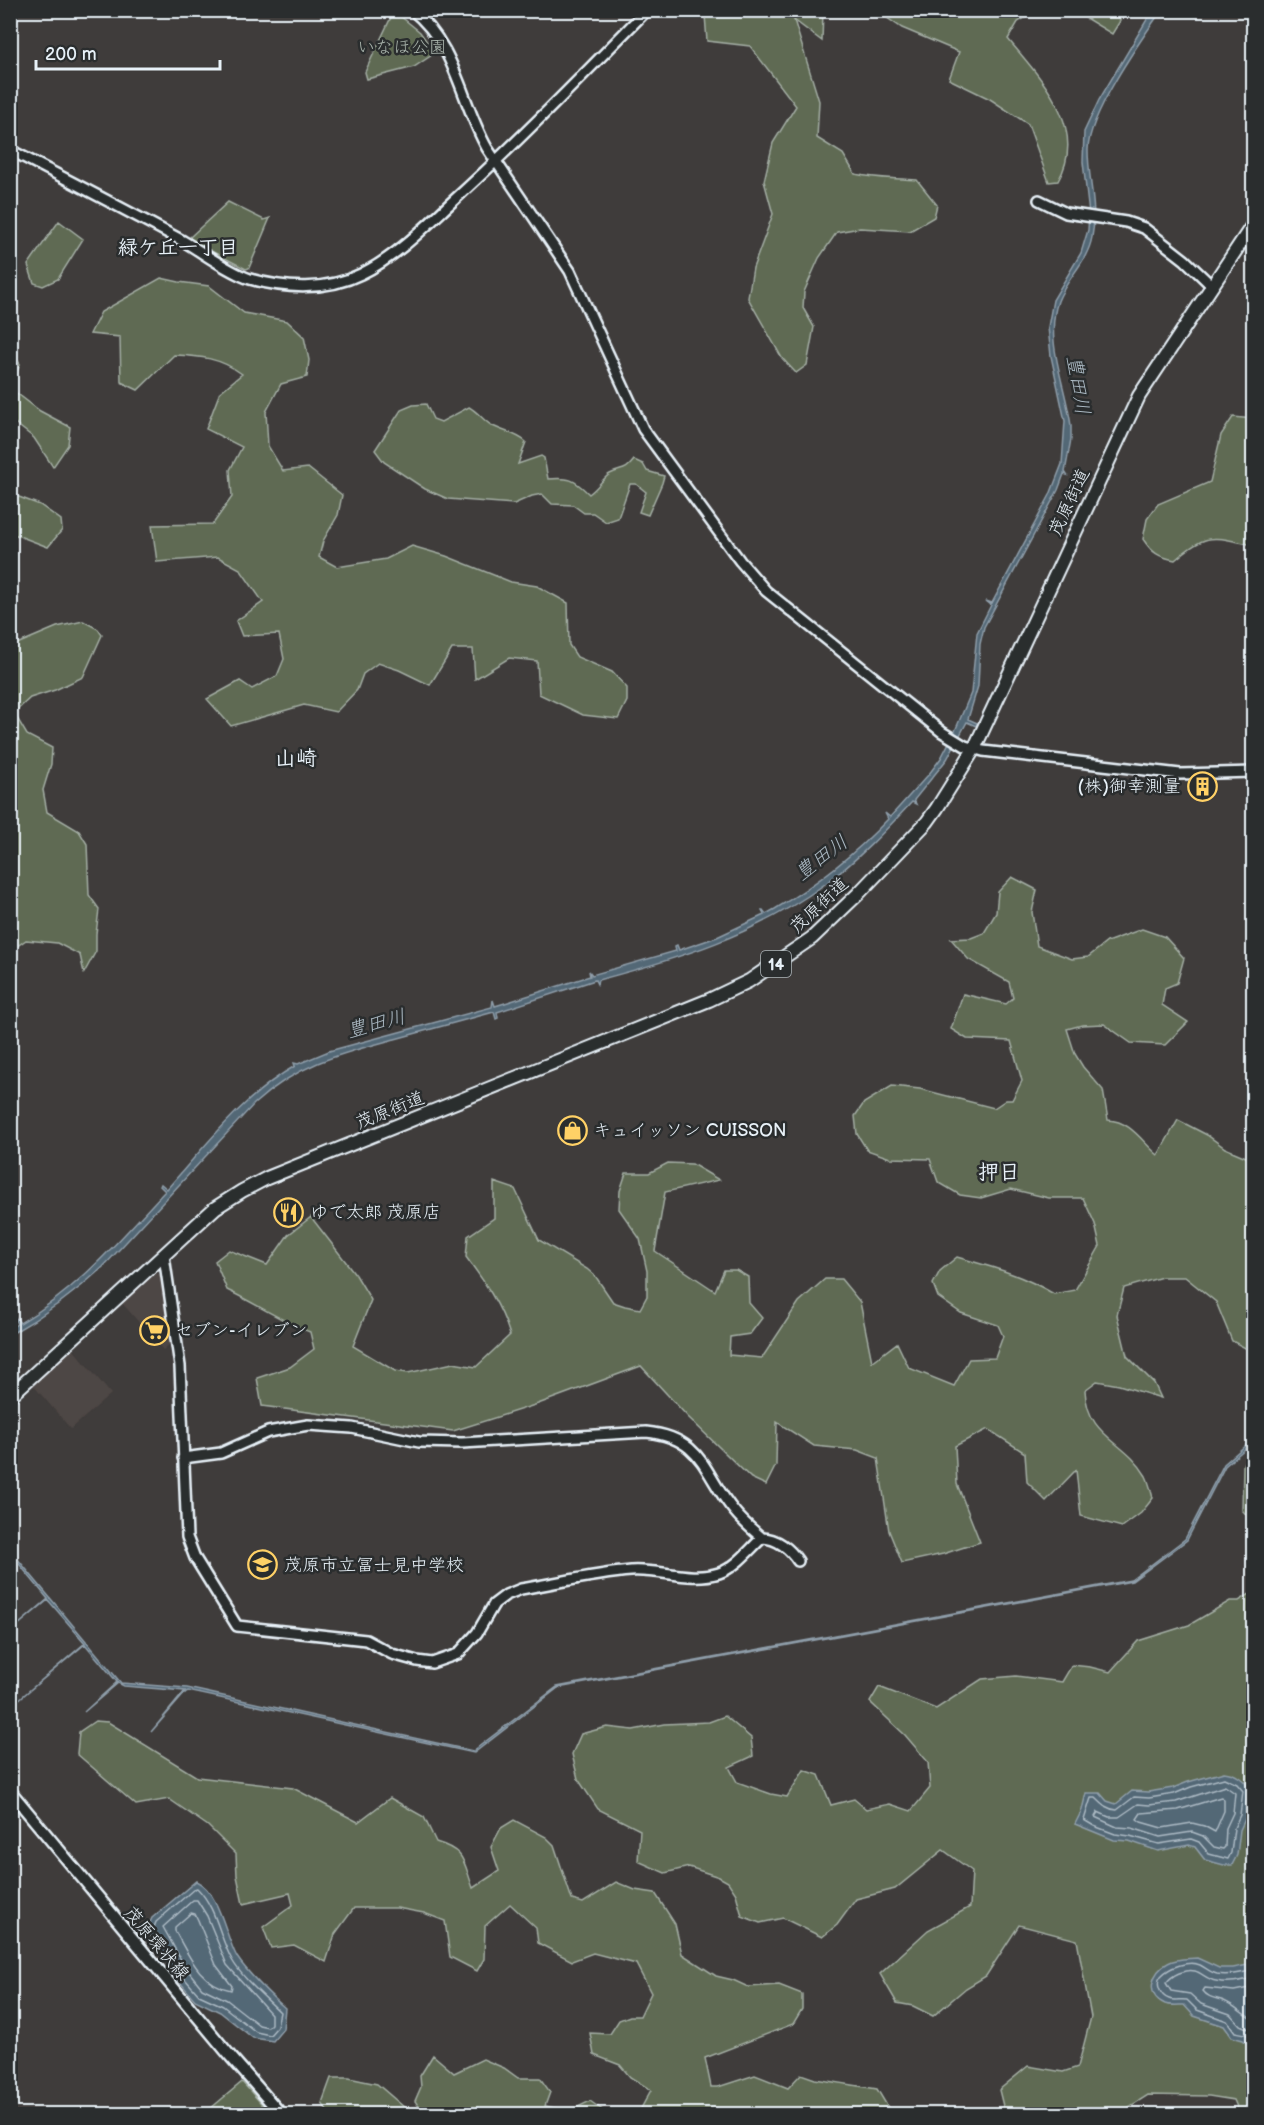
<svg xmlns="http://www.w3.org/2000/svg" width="1264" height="2125" viewBox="0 0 1264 2125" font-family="'Balsamiq Sans','Klee One',sans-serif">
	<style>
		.built { fill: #4e4644 }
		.green { fill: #5f6b52; stroke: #a4aea5; stroke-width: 1.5 }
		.water { fill: #536776; stroke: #8f9eaa; stroke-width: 1.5 }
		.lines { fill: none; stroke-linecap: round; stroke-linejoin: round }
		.shore { stroke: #acbac4; stroke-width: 1.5 }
		.tertiary-casing { stroke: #e8f1f8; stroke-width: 14 }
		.secondary-casing { stroke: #e8f1f8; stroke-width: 15 }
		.primary-casing { stroke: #e8f1f8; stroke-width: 16 }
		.tertiary { stroke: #2a2d2e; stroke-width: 9 }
		.secondary { stroke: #2a2d2e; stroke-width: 10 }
		.primary { stroke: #2a2d2e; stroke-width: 12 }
		.labels { text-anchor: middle; stroke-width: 5; stroke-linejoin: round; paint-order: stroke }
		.shield { fill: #2a2d2e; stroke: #afb6bb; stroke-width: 1.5 }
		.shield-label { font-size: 16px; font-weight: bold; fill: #e8f1f8 }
		.park-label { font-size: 18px; fill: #aab5ad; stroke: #2a2d2e }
		.street-label { font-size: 18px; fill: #e8f1f8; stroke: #2a2d2e }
		.poi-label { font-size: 18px; fill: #e8f1f8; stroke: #2a2d2e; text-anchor: start }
		.neighbourhood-label { font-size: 20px; font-weight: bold; fill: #e8f1f8; stroke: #2a2d2e }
		.water-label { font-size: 20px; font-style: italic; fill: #acbac4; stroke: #2a2d2e }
		.quarter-label { font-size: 21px; font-weight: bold; fill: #e8f1f8; stroke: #2a2d2e }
	</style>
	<rect width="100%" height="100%" fill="#3f3c3b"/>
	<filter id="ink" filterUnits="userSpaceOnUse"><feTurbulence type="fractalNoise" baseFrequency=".0167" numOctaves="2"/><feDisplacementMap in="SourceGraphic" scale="12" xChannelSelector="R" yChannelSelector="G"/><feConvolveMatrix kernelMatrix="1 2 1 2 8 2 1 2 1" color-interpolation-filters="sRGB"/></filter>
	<g filter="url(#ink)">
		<path class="built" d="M156,1273l5,2 10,68 -8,7 -41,-47z
			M72,1348l39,46 -40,35 -39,-45z"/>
		<path class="green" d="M394,11l26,21 15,21 -21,14 -47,12 -2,-7z
			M733,11h90l-1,30 -28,-21 25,81 -2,37 26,16 12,20c20,5 41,4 62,6l20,25 -3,12 -24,14 -50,-3 -23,4 -18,26 -15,34 -1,16 11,19 -7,38 -11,8 -14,-15 -34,-60 5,-30 20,-54 -9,-33 9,-38 23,-37 -46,-60 -43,-5 -2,-26z
			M877,11h159l-18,11 -10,17c32,39 81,88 50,142l-9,1 -21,-58 -38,-25 -41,-20 10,-27 -57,-24z
			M1043,11h77v10l-8,13 -33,-20z
			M228,202l36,18 6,-2 -21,50 -3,1 -56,-29v-3z
			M59,221l24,18 -25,40 -15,7 -9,-3 -6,-18z
			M161,278l18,4 30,4 35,27 43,8 17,16 5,23 -2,17 -26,7 -15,28 2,34 15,25 25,-3 34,27 -4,20 -15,26 -4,16 18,10 49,-8 26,-13 34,10 65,26 26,4 31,17 1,42 8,12 35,15 15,16v13l-9,18 -35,-4 -44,-21 -2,-33 -28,-3 -34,21 -2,-30h-21l-22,36 -31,-15 -21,-7 -15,11 -6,16 -21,22 -32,-7 -73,21 -24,-27 33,-18 12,8 25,-13 7,-17 -5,-25 -37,2 -6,-15 27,-19 -23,-33 -22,-12 -61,5 -5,-37 61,-1 19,-27 -2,-27 12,-23 -36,-18 14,-37 22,-18c-21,-16 -42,-18 -68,-19l-36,35 -17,-8 -1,-45 -30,-3 11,-22z
			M11,350l9,14 -5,13 -1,14 26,20 30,16 -2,18 -15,22 -19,-29 -23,-18z
			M426,404l7,15 8,3 28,-15c9,5 14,13 22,18 12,7 25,8 35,17l-8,22 23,-8 3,2 4,21c21,-2 26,0 41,15 9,-6 15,-17 21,-20 12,-6 15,-2 24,-14l9,4 4,7 17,5 -2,7 -14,32 -9,-3 7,-20 -10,-8h-6l-12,34 -12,4 -13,-9h-9l-11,-8 -21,-1 -10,-10 -10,2 -18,8 -66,-5 -23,-10 -41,-27 -9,-12 26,-40 12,-5z
			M1233,417l20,2v126c-40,-8 -45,-14 -78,15 -16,-3 -23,-7 -32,-21l4,-20 11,-15 52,-22 11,-47z
			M11,494l29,11 21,15 1,10 -14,17 -37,-14z
			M83,621l15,8 4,6 -19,42 -28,13 -25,8 -16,15 13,22 25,13 -1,16 -8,26 4,22 32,19 8,13 2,51 10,14 -3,25v17l-12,22 -4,-18 -23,-12 -31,-3 -16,11 1,-306 1,1 45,-19z
			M1012,877l25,13 -5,22 5,34 35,13 16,-2 19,-15 35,-13 23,8 19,21 -7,25 -12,5 -3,17 26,17 -23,23 -34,-2 -27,-19 -22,1 -15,4 8,25 8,13 20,23 5,30c23,1 34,22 50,35l20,-35 29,15 18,13 28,12v188l-4,2 -17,-9 -16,-39 -31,-25h-23l-38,11 -7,27 10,41 27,27 7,15 -42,-13 -22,-4 -12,9c2,48 40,50 61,86 3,6 5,15 7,22l-12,15 -19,14 -41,-11 -5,-46 -30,31 -19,-19 -2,-29 -37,-24 -33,17 2,38 23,58 -37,12 -41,9 -13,-32 -11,-73 -21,-8 -43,-4 -37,-24 -1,43 -10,20 -15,-7 -63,-61 -47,-51 -103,38 -85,27 -191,-25 -5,-28 33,-11 24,-18 -4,-17c-29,-11 -55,-29 -83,-42l-12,-29 14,-11 38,15 21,-30 23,-18 45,58 15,25 -18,46 42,25 13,2 45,-10 23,4 34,-32c-9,-30 -26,-54 -44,-78l2,-21 26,-18v-36l21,7 24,51 48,29 9,8 17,25 12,4 15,3 7,-13v-25l-7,-32 -21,-30 1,-18 6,-18h23l19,-10 24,1 27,16 -54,12 -10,59 60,40 9,-21h12l12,7 1,26 13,15 -12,16 -20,3 -1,18 33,3 37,-56 26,-23h16l19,23 12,60 25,-19 12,25 45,18 15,-27 26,-1 8,-22 -5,-11 -37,-12 -23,-16 -5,-13 7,-13 17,-14c36,10 65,18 97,37l21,-4 25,-44 -5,-22 -12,-26h-34l-38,-9 -30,9 -21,-3 -22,-13 -8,-23 -40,-1 -23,-8 -10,-16 -2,-18 9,-13 28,-17 28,3 74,19 12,-8h6l10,-19 -11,-40 -44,-2 -16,-10 12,-35 43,10 7,-6 -4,-16 -41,-23 -17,-20 20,-1 13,-5 12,-20 2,-21z
			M1253,1442v80l-11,-12 1,-45z
			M1253,1592v522h-13l-6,-14 -25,-4 -61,-1 -19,12 1,7h-125l-6,-24 29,-24 35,6 15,-5 13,-50 -14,-77 -58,-15 -33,51 -20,12 -33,28 -20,-10 -16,-3 -17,-29 48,-44 42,-23 2,-36 -29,-21 -48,39 -39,10 -19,26 -15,12 -39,-19 -23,5 -18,-7 -6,-22 -8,-12 -9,-5 -30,-10 -24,6 -27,-12 2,-31 -42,-21 -20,-30 -6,-25 9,-20 26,-7 26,3 31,-6 45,-2 16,-6 26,22 2,18 -24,11 8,15 34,12 16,3 17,-27 15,5 12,30 23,-6 12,10 24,-5 21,7 19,-23 -2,-26 -23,-27 -35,-33 9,-15 57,22 46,-30 34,-3 46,6 10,-17 18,2 20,5 28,-31 51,-16 41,-24h9z
			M95,1721l13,1 89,55 96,11 65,34 32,-24 34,19 12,25c30,9 27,19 37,46l26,-17 -8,-24 10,-19 13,-8 32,17 8,8 18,55 11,3 33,-21 19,8 20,3 20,31 7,30 34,22 17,4 15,7 31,-2 23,9v15l-9,15 -88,34 6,29h7l37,-12 33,13 13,-14 14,5 62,10 15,25h-254l13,-24 -21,-13 -10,-12 -26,-10 -4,-22 20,1 9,-14 11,-4h10l11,-23 -15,-29 -43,-11 -21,8 -34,-18 -2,-15 -26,-24 -25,22 -1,33 -7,12 -27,-14 -5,-36 -21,-8 -27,-5h-43l-19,26 -9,28 -32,-17 -23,3 -8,-21 30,-22 -3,-12 -47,11 -6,-28 -1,-22 -28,-28 -39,-27 -33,6 -59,-51 2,-22z
			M433,2055l21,18 29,-14 21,9 14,10h22l10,14 -5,14 25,5 20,-10 18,13h-184l-9,-13 6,-14 -1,-11z
			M331,2078h18l28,6 35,30h-83l-7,-11z
			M242,2082l29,32h-67z"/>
		<path class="water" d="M1152,11h9c-21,30 -73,104 -73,139 0,30 10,57 4,87 -4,24 -25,41 -34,64 -14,39 8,85 13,125v13l-6,33 2,3 -3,-1 -6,16 -74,137 -4,17 -2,42 -10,33 9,4 -1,3 -9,-4 -20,37 -33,41 2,4 -4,-2c-27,29 -54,58 -87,82 -67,50 -147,75 -227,96l-1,4 -2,-4 -98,32 1,6 -2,1 -2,-7c-33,9 -66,18 -99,27 -56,15 -97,25 -141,65l-151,163c-28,26 -58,48 -92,67v-6l6,-4 -3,-6 1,-1 5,6c58,-33 100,-84 145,-132l-5,-5 1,-2 6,5c39,-44 77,-94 128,-123l-1,-3 4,1 31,-13 163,-44 1,-7 2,6 10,-3 85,-27 -1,-5 3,4 84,-24 -1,-5 2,-1 2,5 38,-13 47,-22 -2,-5h1l3,4 9,-5c42,-25 79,-54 113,-90l-3,-6 5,4 39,-43 12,-16 14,-27 16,-38 6,-60 14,-28 -5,-4 6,2 58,-108 12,-31 3,-43 -14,-65 -3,-29 5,-27 28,-47 7,-23 1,-16 -6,-52 1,-30 15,-32z
			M1253,1439v3l-28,24 -38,74 -55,41 -574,107 -84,65 -286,-62 -2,1 -35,40 34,-41 -61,-5 -6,-3 -34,29 33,-30 -32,-38 -74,62 74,-63 -37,-43 -37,31 37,-32 -33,-40 -4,4 3,-4 -3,-8 110,132 66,5 286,63 84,-64 574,-107 54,-41 39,-75z
			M1224,1772c11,1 22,8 26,19l-4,12v14l-6,13 -3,25 -5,10h-8l-19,-5 -10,-13 -6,-2 -31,6 -29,-10 -15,-1 -39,-16 7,-14 4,-17h14l7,8 9,3 16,-13 16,1 25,-4 15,-6z
			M196,1881c24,11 29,55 41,76 9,14 35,40 48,51l-2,21 -10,12 -20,-3 -33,-26 -25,-12 -22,-26 -19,-35 -8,-8 6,-13z
			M1197,1958l22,10h14l20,-4v85l-10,-9 -11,-3 -8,-11 -30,-10 -10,-11c-6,0 -13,1 -19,-1 -21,-9 -13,-33 3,-41 9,-5 20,-4 29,-5z"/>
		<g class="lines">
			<path class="shore" d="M1224,1778l13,6 6,7 -3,24 -6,13 -3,25 -3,6 -19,-5 -10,-12 -8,-3 -32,5 -29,-8 -15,-2 -21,-8 -10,-6 7,-22h5c7,7 11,11 21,12l17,-13 15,1 25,-4 17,-7z
				M1225,1786l10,7 -2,20 -7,15 -1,19 -2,2 -9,-2 -11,-11 -11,-4 -32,5 -28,-9 -15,-1 -22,-10 3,-5 11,5h10l19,-13 11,1 27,-3z
				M1221,1797l3,2v12l-9,21 -11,-6 -12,-3 -30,5 -21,-6 -4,-3 4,-6 37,-3z
				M194,1889l3,-1c20,20 22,49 35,72 10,18 33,37 48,52l-3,15 -7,8 -14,-3 -33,-26 -24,-11 -21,-24 -19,-34 -6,-7 3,-8z
				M193,1900h4l10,16 20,49 44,49v10l-3,3 -9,-2 -32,-25 -25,-12 -17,-21 -22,-40z
				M191,1913l4,1 3,6 18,45 16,21 -1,4c-31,-6 -42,-34 -56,-59v-4z
				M1254,1970c-13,3 -25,6 -37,4 -7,-2 -11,-6 -17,-9 -11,-5 -31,2 -39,11 -6,7 -1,20 8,23 5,2 12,0 18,1l10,10 30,11 8,11 10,2 9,6
				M1254,1978c-13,3 -25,6 -38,3 -8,-1 -14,-8 -21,-10 -11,-2 -23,4 -29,12l5,8 19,3 11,10 29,10 10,11 14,6
				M1254,1987l-20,4 -29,-3 -2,3c5,7 13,7 21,10 12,5 19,14 30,19"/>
			<defs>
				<path id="tertiary" d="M412,10c44,35 49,92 75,138l83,123 73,158 97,132 26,30 176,141 23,14 18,5 197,23 74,-2
					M10,150c58,30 116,60 173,91 19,11 47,32 67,38 36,10 77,12 111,-5 35,-17 64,-47 92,-73 67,-61 130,-126 194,-191
					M1039,200l27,13 60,9 18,6 41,32 27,26
					M164,1256l16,110 7,171 8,21 42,68 129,14 26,14 25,7 15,2 26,-9 19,-21 17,-29 12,-9 15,-6c36,-6 73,-15 110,-18 29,-2 59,11 88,2 16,-5 30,-23 43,-35
					M183,1458l38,-5 47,-21 40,-7 44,3 67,14 43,1 184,-11c59,6 57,43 89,80 8,10 18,18 27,26 15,0 28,11 36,23"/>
				<path id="secondary" d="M10,1791l221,266 50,57"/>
				<path id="primary" d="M10,1396l205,-188 27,-17 25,-13 442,-178 40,-19 63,-43 46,-44 69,-72 10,-14 37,-59 165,-353 115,-173"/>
			</defs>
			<use href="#tertiary" class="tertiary-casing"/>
			<use href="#secondary" class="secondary-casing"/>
			<use href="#primary" class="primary-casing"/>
			<use href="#tertiary" class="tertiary"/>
			<use href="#secondary" class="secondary"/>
			<use href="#primary" class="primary"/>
		</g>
	</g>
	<defs>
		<symbol id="building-ring" viewBox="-11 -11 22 22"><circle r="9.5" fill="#2a2d2e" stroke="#ffd166" stroke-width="1.5"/><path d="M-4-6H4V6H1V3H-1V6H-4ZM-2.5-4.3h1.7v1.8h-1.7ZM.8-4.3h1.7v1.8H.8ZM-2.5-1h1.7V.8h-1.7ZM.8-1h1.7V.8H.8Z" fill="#ffd166"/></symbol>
		<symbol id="shop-ring" viewBox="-11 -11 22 22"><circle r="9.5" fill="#2a2d2e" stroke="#ffd166" stroke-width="1.5"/><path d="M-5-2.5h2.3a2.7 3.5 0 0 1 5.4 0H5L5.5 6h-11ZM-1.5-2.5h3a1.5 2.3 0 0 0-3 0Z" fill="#ffd166"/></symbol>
		<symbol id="restaurant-ring" viewBox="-11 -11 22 22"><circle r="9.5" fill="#2a2d2e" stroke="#ffd166" stroke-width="1.5"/><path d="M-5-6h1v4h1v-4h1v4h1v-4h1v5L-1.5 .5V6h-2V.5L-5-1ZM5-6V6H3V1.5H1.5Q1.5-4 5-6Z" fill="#ffd166"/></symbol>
		<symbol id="supermarket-ring" viewBox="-11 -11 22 22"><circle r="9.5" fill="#2a2d2e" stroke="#ffd166" stroke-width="1.5"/><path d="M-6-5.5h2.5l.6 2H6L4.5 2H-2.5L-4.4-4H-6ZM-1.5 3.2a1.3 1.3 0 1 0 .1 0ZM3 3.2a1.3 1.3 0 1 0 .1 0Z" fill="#ffd166"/></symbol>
		<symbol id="school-ring" viewBox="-11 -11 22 22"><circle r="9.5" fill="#2a2d2e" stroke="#ffd166" stroke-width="1.5"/><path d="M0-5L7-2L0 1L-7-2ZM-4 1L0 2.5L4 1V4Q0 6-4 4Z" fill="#ffd166"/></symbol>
	</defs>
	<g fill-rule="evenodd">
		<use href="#building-ring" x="1186" y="770" width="33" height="33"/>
		<use href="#shop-ring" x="556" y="1114" width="33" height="33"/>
		<use href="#restaurant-ring" x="272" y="1196" width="33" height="33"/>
		<use href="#supermarket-ring" x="138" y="1314" width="33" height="33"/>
		<use href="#school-ring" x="246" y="1548" width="33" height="33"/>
	</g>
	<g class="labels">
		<rect class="shield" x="761" y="951" width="30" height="26" rx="4.5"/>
		<g class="shield-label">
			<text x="776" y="970">14</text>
		</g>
		<g class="park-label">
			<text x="402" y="53">いなほ公園</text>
		</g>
		<g class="street-label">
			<text transform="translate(1069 502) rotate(-65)" y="6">茂原街道</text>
			<text transform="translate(819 905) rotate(-43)" y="6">茂原街道</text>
			<text transform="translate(390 1110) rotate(-22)" y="6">茂原街道</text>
			<text transform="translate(157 1943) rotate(50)" y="6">茂原環状線</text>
		</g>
		<g class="poi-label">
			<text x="1181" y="792" text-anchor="end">(株)御幸測量</text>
			<text x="593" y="1136">キュイッソン CUISSON</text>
			<text x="310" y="1218">ゆで太郎 茂原店</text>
			<text x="175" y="1336">セブン-イレブン</text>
			<text x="284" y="1571">茂原市立冨士見中学校</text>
		</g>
		<g class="neighbourhood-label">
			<text x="178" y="254">緑ケ丘一丁目</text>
		</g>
		<g class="water-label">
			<text transform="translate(1079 385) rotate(81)" y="7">豊田川</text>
			<text transform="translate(821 857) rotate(-37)" y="7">豊田川</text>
			<text transform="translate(376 1023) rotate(-15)" y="7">豊田川</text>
		</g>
		<g class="quarter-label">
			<text x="296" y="765">山崎</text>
			<text x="999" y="1179">押日</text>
		</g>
	</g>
	<rect width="1264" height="2125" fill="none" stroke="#2a2d2e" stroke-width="36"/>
	<rect x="18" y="18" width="1228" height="2089" fill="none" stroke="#e8f1f8" stroke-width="2" filter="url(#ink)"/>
	<path d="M36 60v9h184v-9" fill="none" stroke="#e8f1f8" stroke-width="3"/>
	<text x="45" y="60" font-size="18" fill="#e8f1f8" stroke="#2a2d2e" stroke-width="4.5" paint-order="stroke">200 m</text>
</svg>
